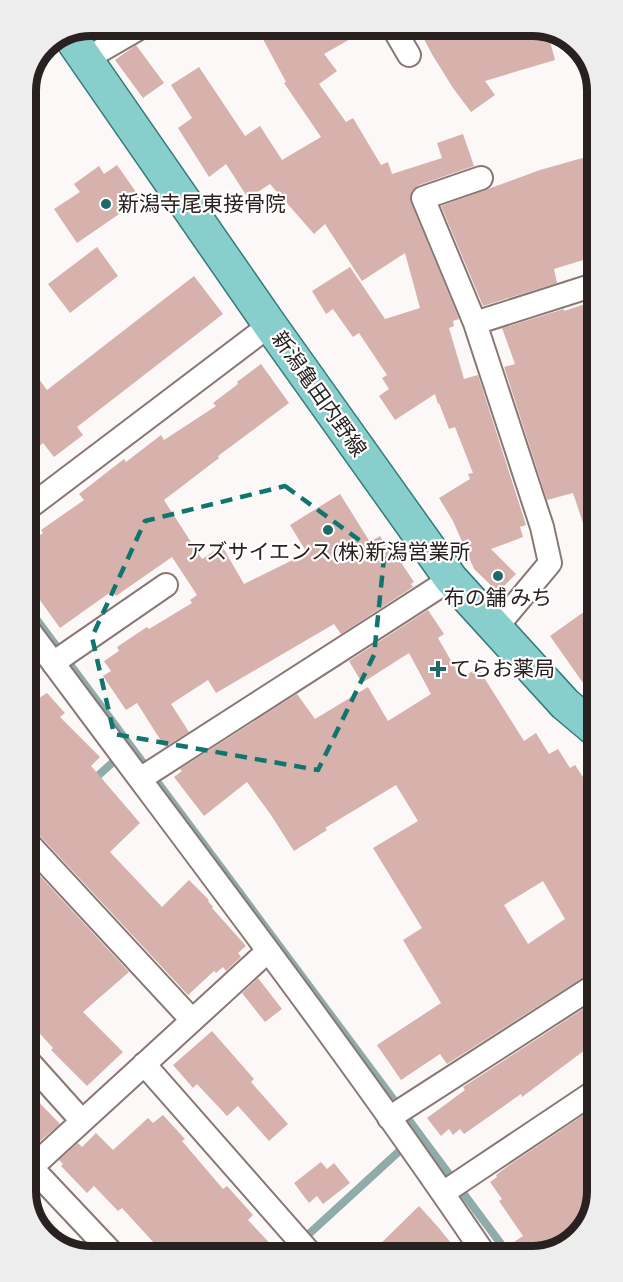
<svg xmlns="http://www.w3.org/2000/svg" width="623" height="1282" viewBox="0 0 623 1282" font-family="'Alegreya Sans','Noto Sans JP',sans-serif">
	<style>
		.lines { fill: none; stroke-linecap: round; stroke-linejoin: round }
		.stream { stroke: #90acaa; stroke-width: 8 }
		.building { fill: #d7b1ac; fill-rule: evenodd }
		.street-casing { stroke: #897774; stroke-width: 26 }
		.primary-casing { stroke: #327c7a; stroke-width: 36 }
		.street { stroke: #fff; stroke-width: 22 }
		.primary { stroke: #88cecc; stroke-width: 33 }
		.marked { fill: none; stroke: #0f766e; stroke-width: 4.5; stroke-dasharray: 12 8; stroke-linejoin: round }
		.poi-dot { fill: #1e6a68; stroke: #fff; stroke-width: 2 }
		.labels { text-anchor: middle; stroke-width: 4.5; stroke-linejoin: round; paint-order: stroke }
		.poi-label { font-size: 21px; fill: #282120; stroke: #fff; text-anchor: start }
		.street-label { font-size: 21px; fill: #282120; stroke: #fff }
		.rim { fill: none; stroke: #282120; stroke-width: 8 }
	</style>
	<rect width="100%" height="100%" fill="#fcf8f7"/>
	<g class="lines">
		<path class="stream" d="M28,608l479,644
			M91,782l31,-28
			M287,1254l119,-109"/>
	</g>
	<path class="building" d="M256,26h117l-49,28 13,17 -18,13 27,38 7,-4 28,47 7,-3 4,12 50,-16 -5,-15 26,-9 11,32 -55,19 -7,5 -2,7 1,6 48,116 -6,2 1,5 -5,2 15,51 14,-4 48,150 -6,2 3,10 -32,12 25,25 -18,18 -24,-23 -21,-48 -14,-23 31,-19 -2,-5 5,-1 -18,-46 -6,2 -10,-26 -1,1 -3,-10 -40,26 -16,-24 10,-7 -7,-11 5,-3 -28,-42 -6,4 -20,-28 -7,5 -14,-23 38,-24 35,52 35,-11 -15,-55 -43,28 -37,-57 -11,10 -44,-50 -22,14 -22,-34 -17,13 -31,-49 14,-10 -21,-33 28,-18 46,69 15,-10 22,34 39,-23 -37,-54 2,-1z
		M417,26h120l10,4 8,30 -70,21 10,14 -24,17 -18,-24 -20,-32z
		M136,45l28,38 -21,15 -28,-38z
		M593,155v102l-39,12 3,14 -74,23 -42,-100 99,-36z
		M117,165l24,34 -64,44 -23,-34 26,-17 -6,-8 25,-18 5,8z
		M97,247l21,29 -48,37 -22,-29z
		M194,276l29,38 -146,113 6,8 -29,22 -11,-14 -16,13v-93l20,27z
		M594,301l1,242 -5,1 -17,-51 -26,7 -43,-133 11,-3 -13,-36 62,-19v2z
		M261,364l28,39 -71,53 1,2 -55,42 38,59 20,-13 22,38 63,-31 -17,-28 50,-31 30,48 10,-6 18,27 2,-2 14,21 -3,2 2,3 -72,47 -7,-10 -118,69 -8,-13 -37,24 18,28 -24,15 -28,-44 -11,7 -23,-34 8,-5 -7,-10 15,-10 -2,-4 30,-20 2,2 43,-26 -2,-3 7,-5 -25,-38 -56,39 -4,-5 -52,37 -23,-32 -9,6v-58l15,-11 -2,-3 43,-30 -5,-6 45,-35 2,3 35,-27 3,5 52,-34 -3,-3 25,-19 -1,-2z
		M595,604v96l-45,-64z
		M428,610l16,24 -6,4 23,40 17,-10 46,73 12,-8 13,21 9,-5 12,19 5,-3 10,15 11,-8 1,199 -7,2 -143,91 -7,-10 -39,26 -24,-35 64,-42 -38,-63 19,-12 -49,-80 45,-27 -22,-36 -71,43 2,2 -33,21 -23,-36 -24,-33 -43,34 -30,-39 8,-6 -2,-2 117,-75 18,25 53,-32 20,34 43,-27 -22,-41 -47,30 -13,-22zM543,881l22,38 -37,25 -24,-39z
		M47,693l18,20 -5,4 40,40 -9,9 49,57 -30,29 52,55 27,-27 20,20 -1,1 5,6 -1,1 34,38 -8,7 3,4 -15,14 -3,-4 -7,6 -2,-2 -26,24 -149,-160 -5,-4h-5l-1,-126z
		M29,864l100,108 -46,40 40,40 -36,34 -36,-36 2,-2 -23,-25z
		M258,978l24,31 -17,13 -23,-29z
		M597,1000v39l-13,10 1,1 -63,47 -1,-3 -57,40 -4,-5 -7,6 -4,-6 -8,7 -14,-18 38,-28 -2,-3z
		M212,1031l42,48 -3,3 37,42 -19,17 -31,-35 -11,10 -30,-32 -4,4 -20,-23z
		M30,1093l30,31 -20,17 -10,-11z
		M597,1106v85l-11,37 -29,24h-58l24,-16 -24,-35 3,-2 -12,-17 7,-5 -1,-2 12,-9z
		M163,1115l22,24 -3,2 41,48 4,-3 26,29 -5,5 32,34 -114,2 -44,-48 -4,3 -24,-25 -7,7 -26,-27 2,-2 -4,-4 19,-17 4,4 14,-14 17,17 35,-32 5,5z
		M321,1162l6,7 7,-6 16,20 -27,21 -6,-8 -8,7 -15,-20z
		M419,1206l19,21 21,26h-88z"/>
	<g class="lines">
		<defs>
			<path id="street" d="M392,26l17,29
				M86,59l57,-33
				M481,178l-58,20 52,125 67,204 8,36 -55,66
				M475,323l119,-38
				M27,509l243,-184
				M28,629c153,207 311,410 455,623
				M53,663l113,-78
				M140,779l311,-200
				M29,844l163,176
				M30,1063l52,58
				M144,1064l167,190
				M389,1118l208,-134
				M32,1168l83,88
				M30,1169l238,-218
				M443,1193l154,-103"/>
			<path id="primary" d="M69,35l201,290 181,254 114,125 31,26"/>
		</defs>
		<use href="#street" class="street-casing"/>
		<use href="#primary" class="primary-casing"/>
		<use href="#street" class="street"/>
		<use href="#primary" class="primary"/>
	</g>
	<path class="marked" d="M285,486l99,72 -10,97 -56,115 -204,-36 -22,-97 53,-116z"/>
	<g class="poi-dot">
		<circle cx="106" cy="204" r="6"/>
		<circle cx="328" cy="530" r="6"/>
		<circle cx="498" cy="576" r="6"/>
		<path d="M435 660h6v6h6v6h-6v6h-6v-6h-6v-6h6z"/>
	</g>
	<g class="labels">
		<g class="poi-label">
			<text x="118" y="211">新潟寺尾東接骨院</text>
			<text x="328" y="559" text-anchor="middle">アズサイエンス(株)新潟営業所</text>
			<text x="498" y="605" text-anchor="middle">布の舗 みち</text>
			<text x="450" y="676">てらお薬局</text>
		</g>
		<g class="street-label">
			<text transform="translate(319 394) rotate(55)" y="7">新潟亀田内野線</text>
		</g>
	</g>
	<path d="M0 0H623V1282H0ZM91 36H532A55 55 0 0 1 587 91V1191A55 55 0 0 1 532 1246H91A55 55 0 0 1 36 1191V91A55 55 0 0 1 91 36Z" fill="#eeeded" fill-rule="evenodd"/>
	<path class="rim" d="M91 36H532A55 55 0 0 1 587 91V1191A55 55 0 0 1 532 1246H91A55 55 0 0 1 36 1191V91A55 55 0 0 1 91 36Z"/>
</svg>
